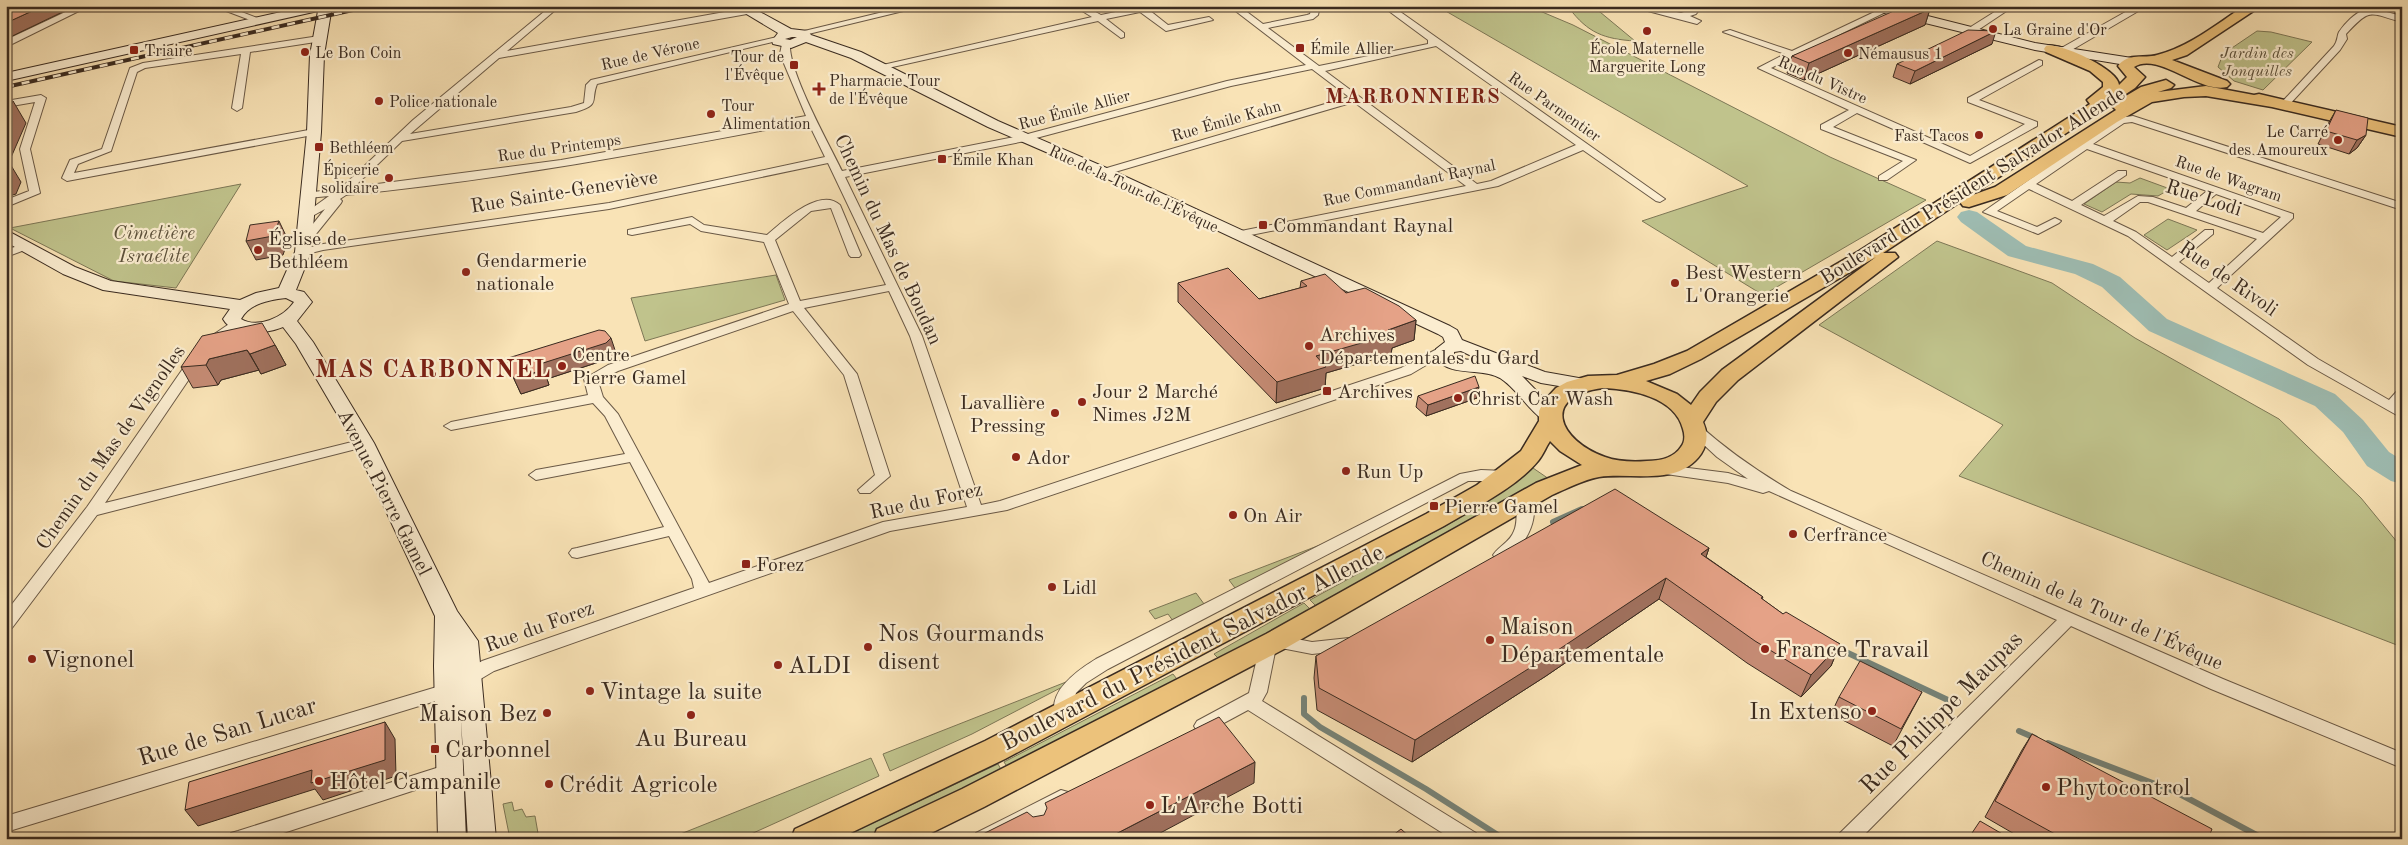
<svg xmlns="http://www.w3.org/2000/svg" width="2408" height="845" viewBox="0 0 2408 845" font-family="'Old Standard TT',serif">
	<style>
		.green { fill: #c0c38c; stroke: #7d7756 }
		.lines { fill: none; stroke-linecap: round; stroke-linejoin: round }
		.stream { stroke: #768378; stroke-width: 6 }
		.river { fill: #9ebdb3; fill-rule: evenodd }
		.street-casing { stroke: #6a5946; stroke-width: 2 }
		.secondary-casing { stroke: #3a2b20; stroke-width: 2 }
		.primary-casing { stroke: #3a2b20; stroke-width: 3 }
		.street { fill: #fbedd0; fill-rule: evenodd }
		.secondary { fill: #fbedd0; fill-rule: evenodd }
		.primary { fill: #ecc27b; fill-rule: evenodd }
		.rail-casing { stroke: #3a2b20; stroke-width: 4 }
		.rail { stroke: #fbedd0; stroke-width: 2.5; stroke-dasharray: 8; stroke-linecap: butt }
		.wall { fill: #c58b74; stroke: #3a2b20 }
		.shaded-wall { fill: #a0715e; stroke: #3a2b20 }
		.building { fill: #e5a287; stroke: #3a2b20 }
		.poi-dot { fill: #8f2418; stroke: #fbedd0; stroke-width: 2 }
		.labels { text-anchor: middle; stroke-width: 4.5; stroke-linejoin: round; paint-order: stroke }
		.far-poi-label { font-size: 16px; fill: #3a2b20; stroke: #fbedd0; text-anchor: start }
		.far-park-label { font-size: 16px; font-style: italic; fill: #5c513b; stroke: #fbedd0 }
		.far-street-label { font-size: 16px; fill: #3a2b20; stroke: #fbedd0 }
		.street-label { font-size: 20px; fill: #3a2b20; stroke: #fbedd0 }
		.poi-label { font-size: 20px; fill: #3a2b20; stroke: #fbedd0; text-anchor: start }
		.park-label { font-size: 20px; font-style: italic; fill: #5c513b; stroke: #fbedd0 }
		.far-district-label { font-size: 21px; font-weight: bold; letter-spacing: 1px; fill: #7a1f14; stroke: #fbedd0 }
		.near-poi-label { font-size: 24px; fill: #3a2b20; stroke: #fbedd0; text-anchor: start }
		.near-street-label { font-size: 24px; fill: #3a2b20; stroke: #fbedd0 }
		.district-label { font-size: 25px; font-weight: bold; letter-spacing: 1px; fill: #7a1f14; stroke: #fbedd0 }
	</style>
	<rect width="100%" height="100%" fill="#f9e3b6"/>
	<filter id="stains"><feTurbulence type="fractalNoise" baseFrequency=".004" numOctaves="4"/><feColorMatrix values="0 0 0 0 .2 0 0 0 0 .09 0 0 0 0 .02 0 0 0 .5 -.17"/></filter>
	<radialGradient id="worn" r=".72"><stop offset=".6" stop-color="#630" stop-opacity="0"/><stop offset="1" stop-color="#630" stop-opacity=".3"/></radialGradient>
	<path class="green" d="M1437,6h91l45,19 257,132 96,43 -163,95 -121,-74 106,-35z
		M1569,8h21l10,4 35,29c-31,-2 -47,-8 -66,-33z
		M2257,31l14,1 41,10 -49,48 -29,-9 -16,-14 5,-13z
		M2140,178l30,11 -12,7 -27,-2 -29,18 -18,-8 32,-22 14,1z
		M241,184l-65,104 -62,-7 -104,-53z
		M2168,219l29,11 -30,20 -23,-15z
		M1937,241l115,42 83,55 144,81 82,79 41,50v99l-443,-171 44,-51 -184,-100z
		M776,275l9,25 -140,41 -14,-43z
		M1533,468l16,11 -232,128 -7,-7 148,-81z
		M1333,540l-95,52 -9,-12z
		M1196,593l11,15 -31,17 -8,-11 -13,5 -6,-8z
		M1304,603l7,7 -90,51 -7,-7z
		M1173,674l7,9 -170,88 -6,-9z
		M1066,682l2,2 -96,50 -82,37 -7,-17z
		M871,758l8,18 -139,63h-72z
		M998,764l6,11 -135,64h-30z
		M512,802l2,9 8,-2 4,8 9,-1 4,23h-29l-7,-35z"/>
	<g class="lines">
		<path class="stream" d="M1553,522l29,-13
			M1833,646l117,55
			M1304,698v16l16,13 106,62 78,50
			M2019,731l16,7
			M2048,743l128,49 88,47"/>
		<path class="river" d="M1969,210l8,2 49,34 67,18 27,13 47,42 168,75 28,26 26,32 13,8v24l-11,-3 -24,-15 -24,-34 -28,-26 -166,-75 -47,-44 -27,-13 -67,-18 -47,-34 -4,-5 4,-5z"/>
		<defs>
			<path id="street" d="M78,6h11l-83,41v-7z
				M213,6h13l31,12 -7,2z
				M369,6h15l-4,3z
				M551,6h9l-53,45 240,-43 4,3 -4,3 -248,44 -89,76 161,-27 13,-4 2,-18 5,-5 186,-43 4,3 -184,44c-7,18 4,20 -21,28l-174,29 -48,46 207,-27 245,-44 -26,-62 2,-10 4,-3 4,3c-2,27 39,100 52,127l182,-36 203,-54 79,-16 -77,-59h10l24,18 44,-9 3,-1 2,-8h8l-2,9 -5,4 -45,9 51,38 109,-22v-4l-46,-34h10l273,193 -5,3 -4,-1 -73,-51 -85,36 -262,52 -4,-1v-4l4,-1 230,-46 -112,-84 -246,72 -4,1 -5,-3 1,-2 249,-73 -37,-28 -81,17 -206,55 -180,36 77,159 59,169 19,-4 401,-133 38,-20h10l1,3 -39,23 -404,136 -117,21 -396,140 -42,25 -446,136v-16l434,-130 42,-25 212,-73 -2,-9 -23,-43 -92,22 -5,-1 -3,-4 3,-4 5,-1 87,-21 -34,-65 -94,18 -7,-5 7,-5 89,-16 -20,-38 -12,-13 -142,27 -7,-4 7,-4 137,-27 -4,-16 24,-14 181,-61 -25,-62 -63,-11 -11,-7 -58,11 -4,-1v-4l64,-13 12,8 63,10c14,-12 53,-49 73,-30l21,50 -2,2h-8l-2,-2 -18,-47 -20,3 -36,29 25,61 86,-16 -58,-122 -219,46 -286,41 -20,5 -6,-3 2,-2 24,-6 286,-41 216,-46 -17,-35c-153,29 -306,58 -462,73l-6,4 2,2 -1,2 -33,41h-8v-4l25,-31 -18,10 -6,-3 28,-20 -21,2 -5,-3 1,-2 36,-4 73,-69zM1436,46l140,99 -85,36 -14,3 -152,-113zM889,291l21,45 57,171 -84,15 -174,61 -91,-169 -15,-17 -5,-16 20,-10 175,-60 51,64 31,100 -17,15 2,3h10l20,-17 -33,-102 -53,-66z
				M908,6h16l-124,30 -4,-3z
				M1074,6h11l16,9 34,-7 -1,-2h10l24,19 41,-8 4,3 -47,11 -26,-19 -34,7 18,14v4l-3,1 -23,-17 -219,49 -5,-3 218,-50z
				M1629,6h20l32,7 9,-3 3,-4h9l-6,8 -6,2 11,5 -4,3z
				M1887,6h11l-127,62 199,88 55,-32 -57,-22v-4l71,-38 3,1v4l-63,35 58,22v4l-67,37 -113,-50 -24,14 83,33 -29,20h-8v-4l24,-15 -82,-32v-4l28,-15 -91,-42 27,-14 -62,-22 7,-2 62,21z
				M2004,6h10l-39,26h-6v-4z
				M2136,6h11l-77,45 -10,3 -4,-3z
				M2363,6l39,10v6c-33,-9 -31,-15 -56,12l1,5 -7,11 -52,56h-6v-4l52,-56c4,-6 3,-10 5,-14 6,-9 16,-19 25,-22z
				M319,36l3,1v4l-72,11 -8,56 -5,3 -5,-3 9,-54 -96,14 -8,4 -26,79 -33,13 -4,9 240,-44 4,1v4l-251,47 -5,-3 8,-18 32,-11 28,-81 13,-5z
				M41,95l5,3 -16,51 10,44 -34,14v-7l23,-9 -9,-42 15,-47 -29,5v-6z
				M2133,116l269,87v7l-270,-88 -8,1 -31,21 200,70v4l-76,70 101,71 71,41 8,-9 5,-1v12l-4,4 4,2v10l-94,-53 -180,-129 -99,-47 -32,22 40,16 18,-9 6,3 -2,2 -21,11 -55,-22 135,-94zM2087,149l120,42 -21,17 -33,-11 -15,-1 -34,20 -23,-11 45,-30v-4h-8l-46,30 -36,-17zM2216,194l65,23 -18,16 -67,-22zM2140,202h8l109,37 -48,44 -30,-21 34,-28v-4h-8l-33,27 -36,-25 -23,-11z
				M26,243l6,3 -2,2 -24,9v-7z
				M235,320l6,4 -2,3 -24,18h-8l-2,-3 2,-3z
				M196,356l6,4 -97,143 259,-64 7,4 -7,4 -267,68 -85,113 -6,2v-18l81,-105 104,-150z
				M1694,424l5,1c29,26 58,46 92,66l432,188 179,74v15l-191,-79 -140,-63 -211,213h-22l2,-6 217,-213 -288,-129 -6,2 -35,-10 -76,-11 -2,-3 7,-5 71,9 20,6 -31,-22 -28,-26 -2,-3 2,-3z
				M1481,470l25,1 7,5 -7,5h-38l-360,188 -22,14 -10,10 -7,26 -6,2 -6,-2c-13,-26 21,-49 39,-60l364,-185z
				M1525,495l5,1c13,21 -8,58 -29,64l-5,-1 -3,-4c6,-9 17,-13 21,-24 5,-10 0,-25 6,-35z
				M1276,635l36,7 37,-4 6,2 2,4 -2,4 -6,2 -37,4 -36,-7 -9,45 -5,9 214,132 2,6h-26l-204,-129 -39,21 -6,2 -6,-2 -3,-5 3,-5 52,-28 11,-48 2,-4z
				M449,764l6,3 3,5 -3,5 -190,62h-36l2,-6 7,-2z
				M1061,790l7,2 2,6 -2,6 -67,35h-27l2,-6z"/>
			<path id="secondary" d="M308,6h24l-8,49 -3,77 -10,120 -15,38 8,2 8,10 -15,19 16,21 61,101 83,168 21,30 18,198h-28l-7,-121 5,121h-28l-4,-173 1,-50 -81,-173 -58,-99 -13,-17c-18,7 -49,11 -60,-8l7,-10 -127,-19 -40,-16 -57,-32v-12l69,37 36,14 129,19 16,-7 23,-5 16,-36 12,-120 3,-77 8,-44 -312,70v-8zM286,298l8,4c-10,15 -36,27 -53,17 9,-16 28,-19 45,-21z
				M733,6h16l42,23 17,2 3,4 50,17 137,69 111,48 341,157 7,4 5,10 83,32 45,8 3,4 -3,4 -7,2 -42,-7 -19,-7 38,39 -3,4c-5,2 -10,3 -15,0 -16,-12 -25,-30 -42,-41 -20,-11 -51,0 -65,-21l1,-8 9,-7 -2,-5 -5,-3 -339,-159 -111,-48 -137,-69 -45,-16 -15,6 -18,-4 -1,-3 6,-8zM792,37h5l-7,3 -5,-1zM1461,351l21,10 -21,-2 -7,-4v-3z
				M1866,6h22l147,37 97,15 7,4 -7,4 -97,-16 -167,-41z"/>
			<path id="primary" d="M2244,6h17l-74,49 -15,5 55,21 3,3 -3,3c-27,7 -69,-36 -93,-20l11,10 -10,11 -165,108 25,-9 121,-77 -4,-4 2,-3 27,-16 25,-7 8,5 -3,3 -13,4 48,-6 48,9 5,-1 143,33v10l-130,-30 -66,-11 -22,1 -32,5 -35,20 -110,73 -38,12 -6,-1 -3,-4 -77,51h12l3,4 -160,123 -22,22 -13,20c5,11 5,21 -2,32 -23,33 -69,18 -102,23 -16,3 -31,11 -47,18l-266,153 -302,159 -65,32h-46l4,-10 85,-40 304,-155 270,-151 46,-18 -22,-14 -10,-10c-4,6 -7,14 -12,20 -22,27 -64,47 -94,65l-439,233 -167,80h-47l4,-10 190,-88 441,-227 51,-29 44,-34 18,-30v-10l5,-10 12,-13 11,-6 21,-6 29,-1 37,-11 33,-13 172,-100 231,-147 -3,-4 16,-13v-5l-13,-11 -44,-19 -2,-3 2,-3c14,-4 73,24 73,39l8,-8 -9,-11c10,-14 26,-7 39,-11 32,-8 60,-31 87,-49zM1876,257l-154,113 -22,22 -9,13 -14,-11 -31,-13 24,-7 31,-15zM1603,388c28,1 72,9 80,41 2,6 2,13 -2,18 -7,11 -22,14 -34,14 -14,1 -28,1 -42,-4 -47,-17 -65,-61 -2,-69z"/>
		</defs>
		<use href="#street" class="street-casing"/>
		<use href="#secondary" class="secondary-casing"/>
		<use href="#primary" class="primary-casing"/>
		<use href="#street" class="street"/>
		<use href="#secondary" class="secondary"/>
		<use href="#primary" class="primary"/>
		<defs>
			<path id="rail" d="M6,87l365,-81"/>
		</defs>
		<use href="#rail" class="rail-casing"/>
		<use href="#rail" class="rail"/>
	</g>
	<path class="wall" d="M1930,9l-5,16 -121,55 -17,-7 5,-17z
		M1992,44l-82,40 -17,-7 4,-13z
		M2336,110l30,25 -9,13 -8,6 -31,-10 10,-20z
		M1301,281l45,12 70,27 -2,20 -22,8 -1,6 -65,19 -1,15 -49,15 -98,-101v-19l81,16 41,-11z
		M275,345l11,20 -25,9 -2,-4 -38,10 -3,5 -25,3 -12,-21z
		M616,353l-5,5 -64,21 2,6 -28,9 -16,-35z
		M1418,396l59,2 -51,18 -10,-9z
		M1709,548l-3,9 57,40 -1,2 21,15 57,30 -9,22 -30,31 -54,-34 -88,-64 -113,77 -134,86 -95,-52 -3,-32 2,-22z
		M1922,692l-29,54 -62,-32 8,-17z
		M2032,734l176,105h-185l-38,-22 37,-67z"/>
	<path class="shaded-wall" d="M43,6h32l-69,33v-16z
		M1930,9l-5,16 -121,55 5,-17z
		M1996,31l-4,13 -82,40 5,-13z
		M13,101l13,22 -17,39 12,20 -5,12 -10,3v-82z
		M2366,135l-9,13 -8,6 8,-14z
		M279,221l9,19 -5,15 -27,5 -10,-19z
		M1416,320l-2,20 -22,8 -1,6 -65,19 -1,15 -49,15 1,-21 39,-26z
		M611,338l5,15 -5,5 -64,21 2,6 -28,9 -7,-15 26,-15z
		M275,345l11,20 -25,9 -11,-20z
		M247,350l12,20 -38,10 -3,5 -12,-20 3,-6z
		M1479,387l-2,11 -51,18 2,-11z
		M1709,548l-7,21 -1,-15z
		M1666,578l-7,21 -113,77 -134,86 3,-22z
		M1840,644l-9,22 -30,31 10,-22z
		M385,722l10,17 1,37 -73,24 -8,-11 -117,37 -13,-16z
		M1255,762l-1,21 -105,56h-43z"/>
	<path class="building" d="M6,6h37l-37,17z
		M1905,6l25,3 -121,54 -17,-7z
		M1968,30l28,1 -81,40 -18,-7z
		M13,101l-7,14v-13z
		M2336,110l32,8 -2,17 -9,5 -31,-9z
		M279,221l-6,15 -27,5 4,-16z
		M1228,268l31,31 48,-13 -6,-5 24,-7 21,19 19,-5 34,18 17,14 -28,10 5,4 -77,22 10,11 -49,15 -99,-99z
		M262,323l13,22 -25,9 -3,-4 -38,9 -3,6 -25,2 21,-31z
		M599,330l6,1 6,7 -5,5 -66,21 3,6 -29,9 -9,-20z
		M1475,376l4,11 -51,18 -10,-9z
		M1615,489l94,59 -8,6 62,43 -2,1 22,16 3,-2 54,32 -29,31 -56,-34 -89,-63 -114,76 -137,86 -96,-52 -3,-32z
		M1860,661l62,31 -21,37 -62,-32z
		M1219,717l36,45 -149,77h-133l54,-27 6,5 11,-2 3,-7 -2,-5z
		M385,722v38l-74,23 1,-13 -127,40 4,-28z
		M2032,734l180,95 -4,10h-144l-69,-38z
		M1980,821l31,18h-43z
		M1401,829l11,10h-24z"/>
	<g class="poi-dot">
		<circle cx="1993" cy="29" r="5"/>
		<circle cx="1647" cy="31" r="5"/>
		<rect x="1295" y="43" width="10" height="10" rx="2.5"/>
		<rect x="129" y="45" width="10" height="10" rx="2.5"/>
		<circle cx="305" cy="52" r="5"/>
		<circle cx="1848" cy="53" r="5"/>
		<rect x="789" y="60" width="10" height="10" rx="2.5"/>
		<path d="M816.5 81.5h5v5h5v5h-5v5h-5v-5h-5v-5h5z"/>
		<circle cx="379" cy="101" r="5"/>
		<circle cx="711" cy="114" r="5"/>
		<circle cx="1979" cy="135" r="5"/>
		<circle cx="2338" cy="140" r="5"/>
		<rect x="314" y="142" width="10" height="10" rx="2.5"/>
		<rect x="937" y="154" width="10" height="10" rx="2.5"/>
		<circle cx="389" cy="178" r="5"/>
		<rect x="1258" y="220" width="10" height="10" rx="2.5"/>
		<circle cx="258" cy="250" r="5"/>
		<circle cx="466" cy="272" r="5"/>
		<circle cx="1675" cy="283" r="5"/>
		<circle cx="1309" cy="346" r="5"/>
		<circle cx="562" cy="366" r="5"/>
		<rect x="1322" y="386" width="10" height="10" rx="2.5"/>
		<circle cx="1458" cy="398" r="5"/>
		<circle cx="1082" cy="402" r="5"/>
		<circle cx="1055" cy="413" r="5"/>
		<circle cx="1016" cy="457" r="5"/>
		<circle cx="1346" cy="471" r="5"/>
		<rect x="1429" y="501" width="10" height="10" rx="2.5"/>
		<circle cx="1233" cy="515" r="5"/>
		<circle cx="1793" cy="534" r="5"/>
		<rect x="741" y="559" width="10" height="10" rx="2.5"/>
		<circle cx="1052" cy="587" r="5"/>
		<circle cx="1490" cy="640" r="5"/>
		<circle cx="868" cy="647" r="5"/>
		<circle cx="1765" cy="649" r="5"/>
		<circle cx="32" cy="659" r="5"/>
		<circle cx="778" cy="665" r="5"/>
		<circle cx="590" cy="691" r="5"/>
		<circle cx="1872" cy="711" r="5"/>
		<circle cx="547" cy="713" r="5"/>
		<circle cx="691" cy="715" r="5"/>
		<rect x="430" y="744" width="10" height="10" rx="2.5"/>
		<circle cx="319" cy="781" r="5"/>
		<circle cx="549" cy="784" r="5"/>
		<circle cx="2046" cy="787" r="5"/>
		<circle cx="1150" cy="805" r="5"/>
	</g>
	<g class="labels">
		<g class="far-poi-label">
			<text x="2003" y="35">La Graine d'Or</text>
			<text x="1310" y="54">Émile Allier</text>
			<text x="1647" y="54" text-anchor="middle">École Maternelle<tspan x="1647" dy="18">Marguerite Long</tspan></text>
			<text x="144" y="56">Triaire</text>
			<text x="315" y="58">Le Bon Coin</text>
			<text x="1858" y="59">Némausus 1</text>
			<text x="784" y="62" text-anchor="end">Tour de<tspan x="784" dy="18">l'Évêque</tspan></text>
			<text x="829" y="86">Pharmacie Tour<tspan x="829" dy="18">de l'Évêque</tspan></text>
			<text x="389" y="107">Police nationale</text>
			<text x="721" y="111">Tour<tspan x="721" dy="18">Alimentation</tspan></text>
			<text x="2328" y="137" text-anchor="end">Le Carré<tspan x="2328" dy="18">des Amoureux</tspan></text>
			<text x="1969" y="141" text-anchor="end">Fast Tacos</text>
			<text x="329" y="153">Bethléem</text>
			<text x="952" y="165">Émile Khan</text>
			<text x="379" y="175" text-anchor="end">Épicerie<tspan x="379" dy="18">solidaire</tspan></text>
		</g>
		<g class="far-park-label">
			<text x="2257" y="58">Jardin des<tspan x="2257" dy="18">Jonquilles</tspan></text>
		</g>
		<g class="far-street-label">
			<text transform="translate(650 53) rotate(-13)" y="6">Rue de Vérone</text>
			<text transform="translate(1823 79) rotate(24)" y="6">Rue du Vistre</text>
			<text transform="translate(1555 106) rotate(35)" y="6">Rue Parmentier</text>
			<text transform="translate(1074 109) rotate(-15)" y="6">Rue Émile Allier</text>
			<text transform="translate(1226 120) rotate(-16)" y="6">Rue Émile Kahn</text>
			<text transform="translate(559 147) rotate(-8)" y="6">Rue du Printemps</text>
			<text transform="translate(2229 178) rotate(19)" y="6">Rue de Wagram</text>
			<text transform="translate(1409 182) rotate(-12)" y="6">Rue Commandant Raynal</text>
			<text transform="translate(1134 188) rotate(25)" y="6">Rue de la Tour de l'Évêque</text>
		</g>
		<g class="street-label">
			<text transform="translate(1972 185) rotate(-32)" y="7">Boulevard du Président Salvador Allende</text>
			<text transform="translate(564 191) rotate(-9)" y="7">Rue Sainte-Geneviève</text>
			<text transform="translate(2204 197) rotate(18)" y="7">Rue Lodi</text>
			<text transform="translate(889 239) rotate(65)" y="7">Chemin du Mas de Boudan</text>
			<text transform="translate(2229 278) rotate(35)" y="7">Rue de Rivoli</text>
			<text transform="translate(110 447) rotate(-55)" y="7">Chemin du Mas de Vignolles</text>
			<text transform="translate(385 492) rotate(63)" y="7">Avenue Pierre Gamel</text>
			<text transform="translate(926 500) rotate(-12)" y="7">Rue du Forez</text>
			<text transform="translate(2102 610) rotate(24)" y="7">Chemin de la Tour de l'Évêque</text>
			<text transform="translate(539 626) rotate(-20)" y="7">Rue du Forez</text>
		</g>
		<g class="poi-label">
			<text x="1273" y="232">Commandant Raynal</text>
			<text x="268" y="245">Église de<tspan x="268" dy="23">Bethléem</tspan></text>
			<text x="476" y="267">Gendarmerie<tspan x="476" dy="23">nationale</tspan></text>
			<text x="1685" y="279">Best Western<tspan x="1685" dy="23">L'Orangerie</tspan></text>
			<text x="1319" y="341">Archives<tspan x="1319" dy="23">Départementales du Gard</tspan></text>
			<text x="572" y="361">Centre<tspan x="572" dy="23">Pierre Gamel</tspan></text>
			<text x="1092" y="398">Jour 2 Marché<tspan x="1092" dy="23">Nimes J2M</tspan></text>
			<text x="1337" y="398">Archives</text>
			<text x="1468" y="405">Christ Car Wash</text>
			<text x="1045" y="409" text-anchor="end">Lavallière<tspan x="1045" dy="23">Pressing</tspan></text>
			<text x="1026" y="464">Ador</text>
			<text x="1356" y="478">Run Up</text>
			<text x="1444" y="513">Pierre Gamel</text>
			<text x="1243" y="522">On Air</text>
			<text x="1803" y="541">Cerfrance</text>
			<text x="756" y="571">Forez</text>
			<text x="1062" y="594">Lidl</text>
		</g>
		<g class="park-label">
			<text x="154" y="239">Cimetière<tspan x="154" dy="23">Israélite</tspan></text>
		</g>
		<g class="far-district-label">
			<text x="1413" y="103">MARRONNIERS</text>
		</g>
		<g class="near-poi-label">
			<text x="1500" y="634">Maison<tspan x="1500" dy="28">Départementale</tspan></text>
			<text x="878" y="641">Nos Gourmands<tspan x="878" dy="28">disent</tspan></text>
			<text x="1775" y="657">France Travail</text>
			<text x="42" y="667">Vignonel</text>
			<text x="788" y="673">ALDI</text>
			<text x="600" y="699">Vintage la suite</text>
			<text x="1862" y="719" text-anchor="end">In Extenso</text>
			<text x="537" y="721" text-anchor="end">Maison Bez</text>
			<text x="691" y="746" text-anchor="middle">Au Bureau</text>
			<text x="445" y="757">Carbonnel</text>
			<text x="329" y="789">Hôtel Campanile</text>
			<text x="559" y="792">Crédit Agricole</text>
			<text x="2056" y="795">Phytocontrol</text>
			<text x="1160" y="813">L'Arche Botti</text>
		</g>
		<g class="near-street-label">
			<text transform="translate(1192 647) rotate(-27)" y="8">Boulevard du Président Salvador Allende</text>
			<text transform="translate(1941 712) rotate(-45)" y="8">Rue Philippe Maupas</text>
			<text transform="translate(227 731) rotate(-17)" y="8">Rue de San Lucar</text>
		</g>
		<g class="district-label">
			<text x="433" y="377">MAS CARBONNEL</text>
		</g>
	</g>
	<rect width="2408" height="845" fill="none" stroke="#f9e3b6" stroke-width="25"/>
	<rect x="8" y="8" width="2393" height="830" fill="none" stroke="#3a2b20" stroke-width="2.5"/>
	<rect x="12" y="12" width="2383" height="820" fill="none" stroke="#3a2b20"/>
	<rect width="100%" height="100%" filter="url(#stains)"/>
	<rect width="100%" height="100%" fill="url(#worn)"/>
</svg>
